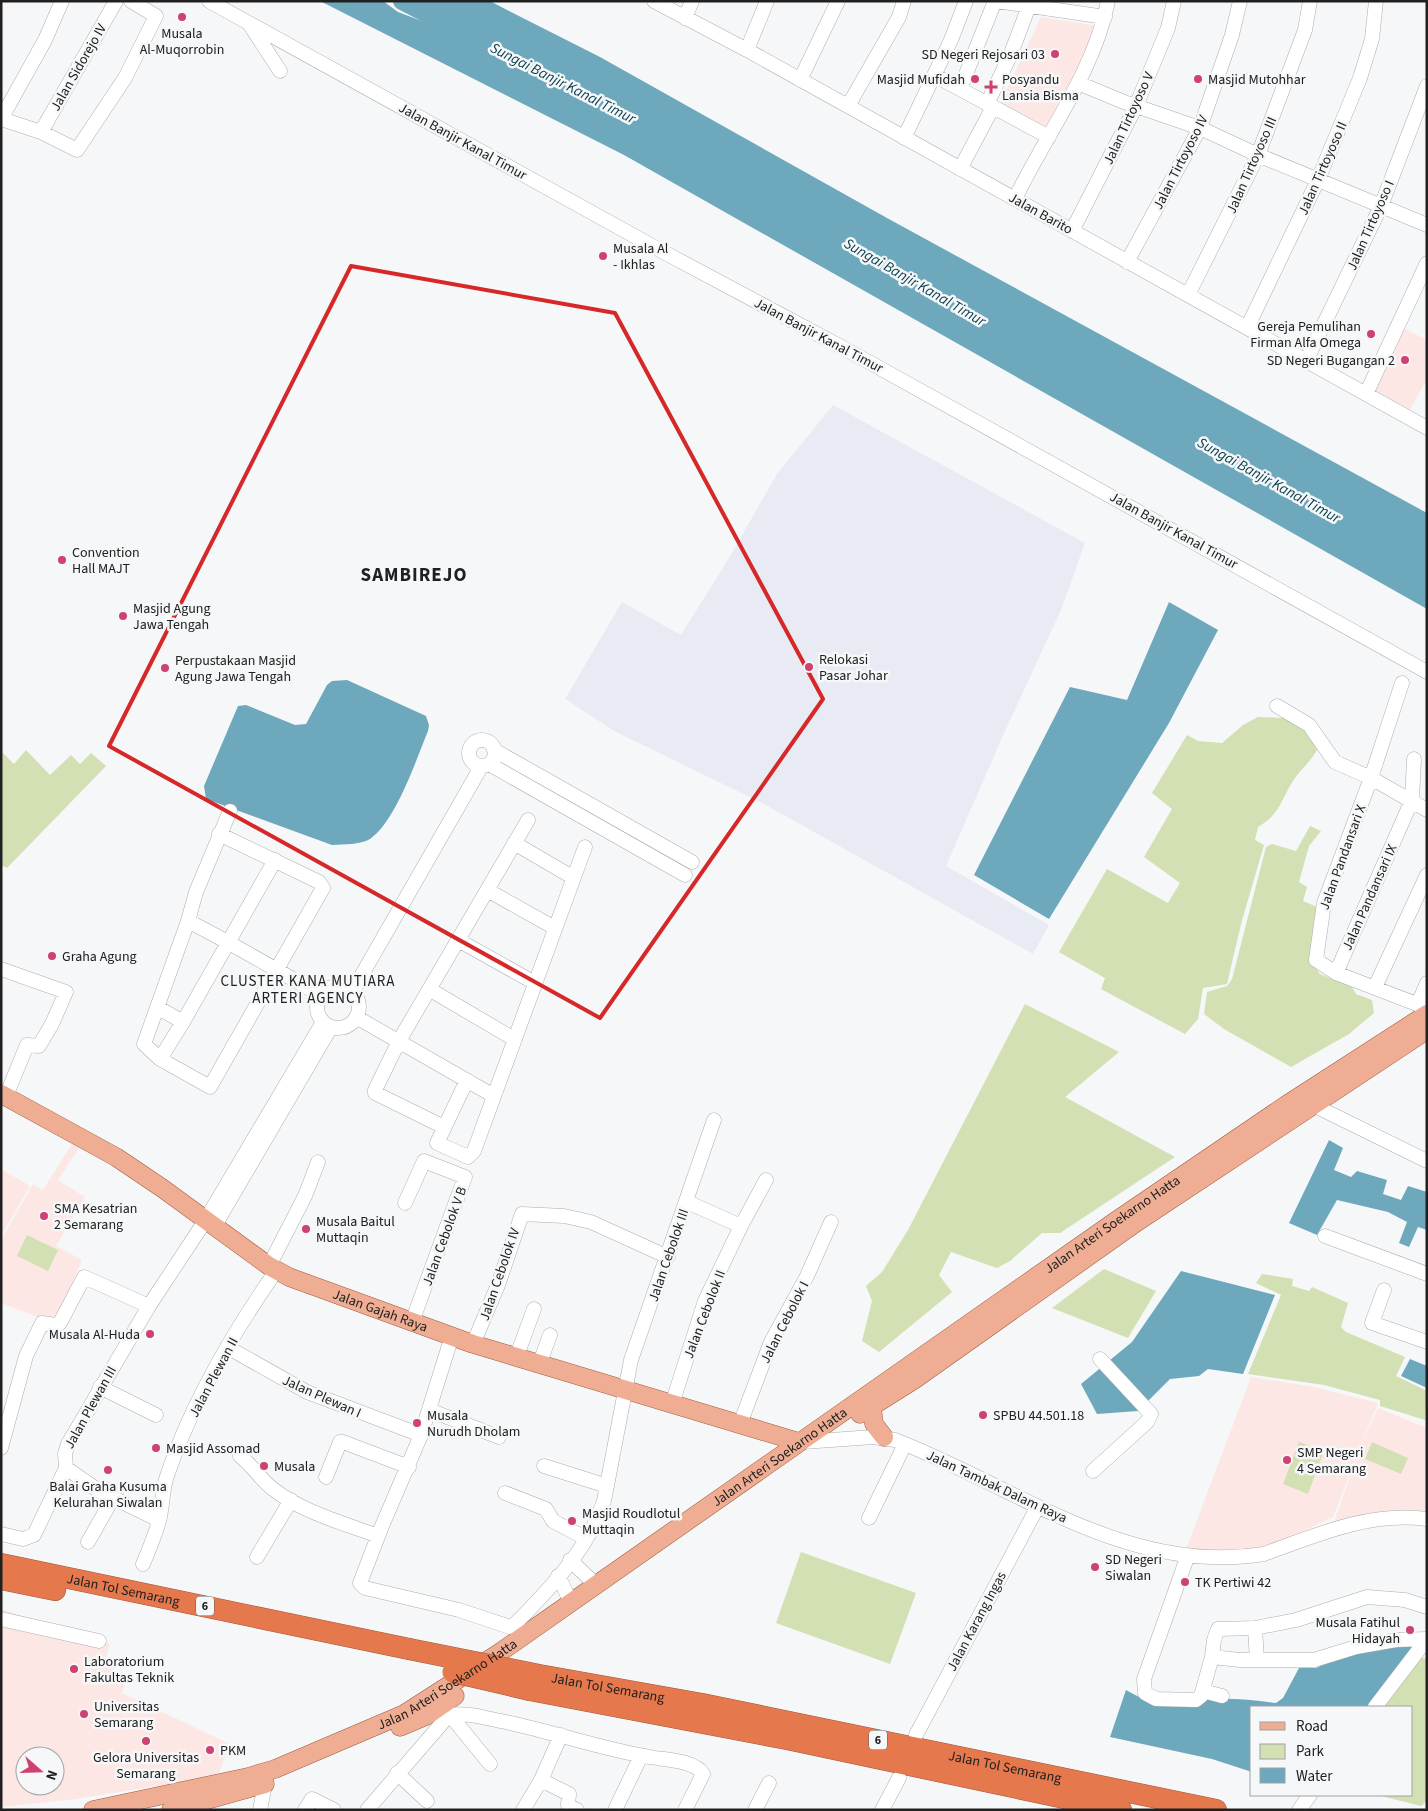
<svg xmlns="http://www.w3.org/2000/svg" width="1428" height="1811" viewBox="0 0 1428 1811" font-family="'Source Sans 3',sans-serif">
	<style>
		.built { fill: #e8ebf4 }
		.education { fill: #fde7e4; fill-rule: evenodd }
		.green { fill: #d2e0b3 }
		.water { fill: #6da8bc }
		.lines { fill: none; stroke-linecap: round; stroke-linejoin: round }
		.river { stroke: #6da8bc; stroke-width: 18 }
		.minor-casing { stroke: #adaeaf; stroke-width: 15 }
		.major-casing { stroke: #a0593d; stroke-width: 19 }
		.highway-casing { stroke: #a0593d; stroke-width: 22 }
		.minor { stroke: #fff; stroke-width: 14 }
		.major { stroke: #efae94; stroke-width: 18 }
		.highway { stroke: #e5784d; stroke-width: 21 }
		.highway-bridge-casing { stroke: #a0593d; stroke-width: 22; stroke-linecap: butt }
		.highway-bridge { stroke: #e5784d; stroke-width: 21 }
		.marked { fill: none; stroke: #d62828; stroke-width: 4; stroke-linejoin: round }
		.poi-dot { fill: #cf4170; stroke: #f6f7f8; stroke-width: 2 }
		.labels { text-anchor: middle; stroke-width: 5; stroke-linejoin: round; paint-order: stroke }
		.shield { fill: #f6f7f8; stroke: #606061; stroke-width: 1 }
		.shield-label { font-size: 12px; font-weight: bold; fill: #202020 }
		.poi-label { font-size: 14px; fill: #202020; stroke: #f6f7f8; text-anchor: start }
		.street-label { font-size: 14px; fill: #202020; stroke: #f6f7f8 }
		.water-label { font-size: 15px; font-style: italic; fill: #053c4c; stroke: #f6f7f8 }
		.neighbourhood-label { font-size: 15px; letter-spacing: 1px; fill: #202020; stroke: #f6f7f8 }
		.district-label { font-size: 19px; font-weight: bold; letter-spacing: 1px; fill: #202020; stroke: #f6f7f8 }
	</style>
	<rect width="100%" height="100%" fill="#f6f7f8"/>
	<path class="built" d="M833,405l252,138 -24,67 -56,121 -59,135 103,59 -16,29 -269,-150 -148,-72 -51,-33 57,-97 59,33 48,-77 48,-84z"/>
	<path class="education" d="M1041,17l57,9 -48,105 -50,-27z
		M1399,326l28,14v39l-18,32 -40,-21z
		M72,1144l7,4 -21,32 27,17 -29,49 26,14 -27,64 -54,-21v-63l32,-56 10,6z
		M1,1169l29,17 -29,50z
		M1251,1377l63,10 64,16 -18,45 18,-40 49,20v84l-18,-2 -46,8 -28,2 22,-64 -24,61 -64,30 -50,7 -34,-2z
		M1,1609l109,35 -6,18 23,16 -5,15 108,51 -11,29 -38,9 -106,17 -74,8zM25,1756h30v30h-30z"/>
	<path class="green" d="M1258,717l27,1 23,13 9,19c-6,11 -15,18 -22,28 -15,21 -12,34 -37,49l-3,13 9,5 -23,79 -14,60 -24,4 -5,31 -13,15 -84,-45 4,-11 -46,-26 48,-83 61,34 12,-20 -36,-26 28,-48 -20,-16 35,-58 11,6 24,2 21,-18z
		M26,750l24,25 21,-20 9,9 11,-11 15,13 -99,102 -6,-3v-114l13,13z
		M1310,826l11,5 -12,15 -10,36 8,5 -4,14 14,6 -8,52 11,15 32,13 4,7 16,6 2,13 -25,21 -58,33 -67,-38 -20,-15 3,-22 20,-6 5,-7 34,-132 6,-3 24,7z
		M1025,1004l94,48 -54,45 110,60 -115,76h-18l-32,28 -13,7 -46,-16 -12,23 13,17 -73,60 -17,-11 10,-40 -6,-15 16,-14 26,-42z
		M27,1235l31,15 -10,21 -31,-15z
		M1104,1269l52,22 -28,47 -76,-30z
		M1262,1274l31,5 -1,7 17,5 3,-4 36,16 -7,24 5,5 59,25 -9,19 31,15 -2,29 -45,-14v-6l-56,-15 -76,-11 33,-79 -25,-12z
		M1299,1442l25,9 -16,43 -25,-10z
		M1372,1442l36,16 -7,16 -36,-15z
		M801,1552l115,41 -26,71 -114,-41z
		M1421,1657l6,3v141l-6,5 -44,-11h35v-88h-29z"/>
	<path class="water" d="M320,1h63l15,11 58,22 4,-3 -23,-14 -15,-16h68l17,9 93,47 287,161 540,295v96l-803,-454z
		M1169,602l49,28 -49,93 -120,196 -75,-44 96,-188 57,13z
		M347,680l79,36 3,9 -1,6c-12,29 -32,90 -58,108 -10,6 -26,5 -38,6l-126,-46 -2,-13 34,-80 8,-1 49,20 11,-1 21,-39 5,-4z
		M1329,1140l14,8 -9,22 17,7 6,-6 30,9 -4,14 18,6 7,-14 19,6v38l-9,-3 -9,20 -10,-4 8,-21 -19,-10 -51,-12 -20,35 -28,-12z
		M1181,1271l94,24 -32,79 -35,-5 -9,7 -29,3 -32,32 -41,3 -16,-30 51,-42z
		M1410,1359l17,7v22l-26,-12z
		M1414,1645l-47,62h-115v65l-40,-13 -102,-22 16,-47c35,21 49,12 85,9 22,-1 44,1 65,4l7,-5 16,-30h17l41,-19z"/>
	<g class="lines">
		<path class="river" d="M402,1l62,32"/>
		<defs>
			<path id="minor" d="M209,1l447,247 193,103 578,321
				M654,1l93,49 680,378
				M996,1l109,16
				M685,18l7,-17
				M250,25l30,46
				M747,50l20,-49
				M934,75l115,62
				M800,80l38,-79
				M1078,83l46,19 76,26 58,27 169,70
				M960,89l35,-88
				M987,104l23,-48 19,-50
				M848,106l51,-89 5,-16
				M1,119l40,13 36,18 48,-72 31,-62 -25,-15
				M1,119l44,-79 17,-39
				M41,132l75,-131
				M904,138l47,-98 15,-39
				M960,169l33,-62
				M1015,199c31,-65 79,-126 93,-198
				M1072,231l64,-125 32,-78 6,-27
				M1127,262l73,-134 32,-93 8,-34
				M1188,295l70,-140 47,-125 5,-29
				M1247,328l71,-148 42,-102 12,-39 4,-38
				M1306,361l75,-155 46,-120
				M1366,394l61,-131
				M1402,683l-31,95 -47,125 -8,57 20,13 91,35
				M1277,706l32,19 26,37 36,16 56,32
				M469 753a13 13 0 1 1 26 0a13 13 0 1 1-26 0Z
				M494,750l198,112
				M489,764l196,111
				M219,834l100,48 4,6 -113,199 -50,-28 -16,-15 44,-123c45,23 89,49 132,74
				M514,843l60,35
				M487,890l68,38
				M188,921l8,-29 34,-81
				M458,940l77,43
				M1,969l65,23 -14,32 -13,22 -12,-1 -21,51
				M1336,973l76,-173 2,-41
				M317 1007a21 21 0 1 1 42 0a21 21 0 1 1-42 0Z
				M1375,987l52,-112
				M429,989l85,50
				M352,992l129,-225
				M1418,1004l9,-21
				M157,1007l26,15
				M356,1017l138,79
				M160,1059l23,-37 92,-162
				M467,1080l-30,63 31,14 6,-6 111,-304
				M1313,1105l114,56
				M444,1127l-69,-34v-3l24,-49 129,-221
				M687,1202l54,24
				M405,1203l19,-42 41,16 -53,145
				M214,1227l117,-200
				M1325,1236l102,38
				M269,1266l36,-70 13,-34
				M1384,1290l-12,33 55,19
				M452,1336l-31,99 -39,91 -22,57 5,5 94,22 51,17 4,-2c35,-35 75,-77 90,-124l27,-141 83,-240
				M473,1344l25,-59 24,-71 42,2 27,6 77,35
				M227,1347l80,45 114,43
				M516,1358l18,-49
				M539,1365l11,-30
				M100,1387l56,28
				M672,1404l33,-103 36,-75 25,-46
				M429,1410l70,27
				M740,1424l31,-82 36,-66 24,-54
				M803,1442l70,-5 22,3c120,46 232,136 369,114 52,-19 107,-43 163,-35
				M1,1448l25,-92 16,-33 14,2 4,-2 24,-46 65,29
				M240,1456c12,9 21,24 33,33 29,23 70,34 105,47
				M544,1466l63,20
				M66,1468l33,23 60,29
				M1093,1471l54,-49 4,-8 -51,-55
				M326,1477l14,-35h3l66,25
				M505,1493l41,16 7,12 32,17
				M869,1518l36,-74
				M1,1534l22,5 11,-4 32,-67 -1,-14 3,-10 81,-138 56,-85 118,-199
				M88,1542l25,-44
				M1188,1555l-44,124 1,14 11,6 40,1 5,-4 11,-39 28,3h74l42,-13 40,-7 30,-1
				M257,1557l34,-57
				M570,1560l26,25
				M143,1564c6,-14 12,-29 16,-43 4,-15 3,-31 8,-45 25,-74 65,-142 109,-205
				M558,1576l13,26
				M1,1619l98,22
				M1255,1628l41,-8 71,-23 38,3 22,7
				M1212,1657l2,-17 4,-11 37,-1 2,32
				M1203,1691l19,5
				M1375,1707l52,-68
				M446,1710l44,54
				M449,1715c17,-3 35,3 52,6 50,10 99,28 149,36 15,3 44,3 53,17l-18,36
				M916,1735l121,-227
				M397,1773l30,28
				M541,1780l28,14 -1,11 9,5
				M260,1810l5,-26
				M305,1810l7,-11 22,11
				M367,1810l82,-95
				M523,1810l18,-30 20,-45
				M615,1810l26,-54
				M755,1810l14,-27
				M882,1810l17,-32
				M1299,1810l11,-15"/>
			<g id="major">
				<path id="s1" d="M1,1094l115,63 46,31 107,78 20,11 184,67 326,98"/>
				<path d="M872,1407l2,17 10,13"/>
				<path d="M860,1414l54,-34 223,-158 290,-192"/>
				<path d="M400,1727l26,-11 29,-20"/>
				<path id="s2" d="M93,1810l155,-33 27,-8 129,-55 95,-61 618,-433 169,-115 141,-91"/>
				<path d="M171,1810l94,-26"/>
			</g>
			<g id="highway">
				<path id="s3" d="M1,1564l408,85"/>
				<path d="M1,1579l54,11"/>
				<path id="s4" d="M539,1675l163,29 514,106"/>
				<path d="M530,1690l257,49 334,71"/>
			</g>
		</defs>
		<use href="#minor" class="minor-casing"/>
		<use href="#major" class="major-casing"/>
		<use href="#highway" class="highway-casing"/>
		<use href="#minor" class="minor"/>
		<use href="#major" class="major"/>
		<use href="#highway" class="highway"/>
		<defs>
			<path id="highway-bridge" d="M409,1649l130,26
				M453,1672l77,18"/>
		</defs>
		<use href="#highway-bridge" class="highway-bridge-casing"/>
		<use href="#highway-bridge" class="highway-bridge"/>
	</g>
	<path class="marked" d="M351,266l264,47 208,386 -223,319 -491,-272z"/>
	<g class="poi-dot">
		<circle cx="182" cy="17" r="5"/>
		<circle cx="1055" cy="54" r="5"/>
		<circle cx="975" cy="79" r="5"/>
		<circle cx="1198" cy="79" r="5"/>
		<path d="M988.5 79.5h5v5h5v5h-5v5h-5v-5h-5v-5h5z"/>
		<circle cx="603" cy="256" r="5"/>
		<circle cx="1371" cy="334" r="5"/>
		<circle cx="1405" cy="360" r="5"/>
		<circle cx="62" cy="560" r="5"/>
		<circle cx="123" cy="616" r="5"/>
		<circle cx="809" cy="667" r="5"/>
		<circle cx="165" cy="668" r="5"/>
		<circle cx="52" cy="956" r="5"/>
		<circle cx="44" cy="1216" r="5"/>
		<circle cx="306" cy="1229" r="5"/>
		<circle cx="150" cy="1334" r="5"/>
		<circle cx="983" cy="1415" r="5"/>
		<circle cx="417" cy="1423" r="5"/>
		<circle cx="156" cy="1448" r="5"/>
		<circle cx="1287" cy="1460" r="5"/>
		<circle cx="264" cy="1466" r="5"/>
		<circle cx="108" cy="1470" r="5"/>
		<circle cx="572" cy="1521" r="5"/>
		<circle cx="1095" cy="1567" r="5"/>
		<circle cx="1185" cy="1582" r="5"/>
		<circle cx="1410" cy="1630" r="5"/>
		<circle cx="74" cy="1669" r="5"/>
		<circle cx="84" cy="1714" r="5"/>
		<circle cx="146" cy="1741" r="5"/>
		<circle cx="210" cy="1750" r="5"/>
	</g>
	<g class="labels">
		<g class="shield">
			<rect x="196" y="1596.5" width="18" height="19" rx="4"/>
			<rect x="869" y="1730.5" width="18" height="19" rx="4"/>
		</g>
		<g class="shield-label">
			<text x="205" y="1610">6</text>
			<text x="878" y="1744">6</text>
		</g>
		<g class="poi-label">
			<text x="182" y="38" text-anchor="middle">Musala<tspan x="182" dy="16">Al-Muqorrobin</tspan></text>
			<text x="1045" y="59" text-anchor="end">SD Negeri Rejosari 03</text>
			<text x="965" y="84" text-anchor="end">Masjid Mufidah</text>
			<text x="1002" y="84">Posyandu<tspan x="1002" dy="16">Lansia Bisma</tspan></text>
			<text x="1208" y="84">Masjid Mutohhar</text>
			<text x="613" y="253">Musala Al<tspan x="613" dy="16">- Ikhlas</tspan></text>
			<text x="1361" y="331" text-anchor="end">Gereja Pemulihan<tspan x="1361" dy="16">Firman Alfa Omega</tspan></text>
			<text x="1395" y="365" text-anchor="end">SD Negeri Bugangan 2</text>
			<text x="72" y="557">Convention<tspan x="72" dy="16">Hall MAJT</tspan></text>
			<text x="133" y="613">Masjid Agung<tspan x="133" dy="16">Jawa Tengah</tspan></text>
			<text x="819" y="664">Relokasi<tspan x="819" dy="16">Pasar Johar</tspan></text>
			<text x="175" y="665">Perpustakaan Masjid<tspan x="175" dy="16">Agung Jawa Tengah</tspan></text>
			<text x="62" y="961">Graha Agung</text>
			<text x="54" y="1213">SMA Kesatrian<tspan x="54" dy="16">2 Semarang</tspan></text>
			<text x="316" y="1226">Musala Baitul<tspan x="316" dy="16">Muttaqin</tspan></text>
			<text x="140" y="1339" text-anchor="end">Musala Al-Huda</text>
			<text x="427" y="1420">Musala<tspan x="427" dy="16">Nurudh Dholam</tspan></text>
			<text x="993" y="1420">SPBU 44.501.18</text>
			<text x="166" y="1453">Masjid Assomad</text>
			<text x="1297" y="1457">SMP Negeri<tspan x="1297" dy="16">4 Semarang</tspan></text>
			<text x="274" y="1471">Musala</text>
			<text x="108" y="1491" text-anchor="middle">Balai Graha Kusuma<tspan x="108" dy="16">Kelurahan Siwalan</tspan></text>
			<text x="582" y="1518">Masjid Roudlotul<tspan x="582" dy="16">Muttaqin</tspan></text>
			<text x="1105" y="1564">SD Negeri<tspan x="1105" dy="16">Siwalan</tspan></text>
			<text x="1195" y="1587">TK Pertiwi 42</text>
			<text x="1400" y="1627" text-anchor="end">Musala Fatihul<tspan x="1400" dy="16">Hidayah</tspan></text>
			<text x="84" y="1666">Laboratorium<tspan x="84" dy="16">Fakultas Teknik</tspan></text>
			<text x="94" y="1711">Universitas<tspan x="94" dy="16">Semarang</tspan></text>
			<text x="220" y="1755">PKM</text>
			<text x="146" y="1762" text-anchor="middle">Gelora Universitas<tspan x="146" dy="16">Semarang</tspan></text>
		</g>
		<g class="street-label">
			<text transform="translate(78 67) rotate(-60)" y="5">Jalan Sidorejo IV</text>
			<text transform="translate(1128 118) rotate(-65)" y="5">Jalan Tirtoyoso V</text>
			<text transform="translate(463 141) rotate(29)" y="5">Jalan Banjir Kanal Timur</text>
			<text transform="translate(1180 162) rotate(-63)" y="5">Jalan Tirtoyoso IV</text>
			<text transform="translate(1251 165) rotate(-66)" y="5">Jalan Tirtoyoso III</text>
			<text transform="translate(1322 168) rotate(-66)" y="5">Jalan Tirtoyoso II</text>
			<text transform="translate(1041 213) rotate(29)" y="5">Jalan Barito</text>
			<text transform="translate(1370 225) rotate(-66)" y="5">Jalan Tirtoyoso I</text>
			<text transform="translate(819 335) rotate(28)" y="5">Jalan Banjir Kanal Timur</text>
			<text transform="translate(1174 530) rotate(29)" y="5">Jalan Banjir Kanal Timur</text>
			<text transform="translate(1342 857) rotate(-70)" y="5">Jalan Pandansari X</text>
			<text transform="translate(1369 897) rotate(-66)" y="5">Jalan Pandansari IX</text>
			<text dy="5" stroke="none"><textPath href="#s2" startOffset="1188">Jalan Arteri Soekarno Hatta</textPath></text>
			<text transform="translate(444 1236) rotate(-70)" y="5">Jalan Cebolok V B</text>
			<text transform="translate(668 1255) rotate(-71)" y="5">Jalan Cebolok III</text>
			<text transform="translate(499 1274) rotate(-71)" y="5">Jalan Cebolok IV</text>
			<text dy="5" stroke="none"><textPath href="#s1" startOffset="439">Jalan Gajah Raya</textPath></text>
			<text transform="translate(704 1314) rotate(-69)" y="5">Jalan Cebolok II</text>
			<text transform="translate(784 1322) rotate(-63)" y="5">Jalan Cebolok I</text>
			<text transform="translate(213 1377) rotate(-62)" y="5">Jalan Plewan II</text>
			<text transform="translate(322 1396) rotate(24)" y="5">Jalan Plewan I</text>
			<text transform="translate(90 1407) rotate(-61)" y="5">Jalan Plewan III</text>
			<text dy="5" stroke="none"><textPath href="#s2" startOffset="782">Jalan Arteri Soekarno Hatta</textPath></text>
			<text transform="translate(997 1486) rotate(25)" y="5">Jalan Tambak Dalam Raya</text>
			<text dy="5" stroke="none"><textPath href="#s3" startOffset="125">Jalan Tol Semarang</textPath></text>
			<text transform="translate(976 1621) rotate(-62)" y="5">Jalan Karang Ingas</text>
			<text dy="5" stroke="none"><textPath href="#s2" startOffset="379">Jalan Arteri Soekarno Hatta</textPath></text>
			<text dy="5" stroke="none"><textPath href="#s4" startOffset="70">Jalan Tol Semarang</textPath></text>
			<text dy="5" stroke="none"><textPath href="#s4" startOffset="475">Jalan Tol Semarang</textPath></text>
		</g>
		<g class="water-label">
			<text transform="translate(563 83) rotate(27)" y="5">Sungai Banjir Kanal Timur</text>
			<text transform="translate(915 282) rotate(30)" y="5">Sungai Banjir Kanal Timur</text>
			<text transform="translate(1269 480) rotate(29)" y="5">Sungai Banjir Kanal Timur</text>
		</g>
		<g class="neighbourhood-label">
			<text x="308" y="986">CLUSTER KANA MUTIARA<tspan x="308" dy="17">ARTERI AGENCY</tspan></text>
		</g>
		<g class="district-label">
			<text x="414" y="581">SAMBIREJO</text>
		</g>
	</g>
	<rect width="1428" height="1811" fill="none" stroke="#202020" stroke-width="5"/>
	<rect x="1250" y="1706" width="162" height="90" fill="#f6f7f8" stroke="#a0a1a2"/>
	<rect x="1260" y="1722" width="25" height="8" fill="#efae94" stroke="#a0a1a2"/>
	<text x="1296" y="1731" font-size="15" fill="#202020">Road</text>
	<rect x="1260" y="1744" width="25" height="15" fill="#d2e0b3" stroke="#a0a1a2"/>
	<text x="1296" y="1756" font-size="15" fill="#202020">Park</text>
	<rect x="1260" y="1768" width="25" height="15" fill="#6da8bc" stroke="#a0a1a2"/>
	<text x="1296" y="1781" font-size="15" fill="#202020">Water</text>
	<g transform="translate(40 1771) rotate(110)"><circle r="24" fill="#f6f7f8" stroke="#a0a1a2"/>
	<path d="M0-4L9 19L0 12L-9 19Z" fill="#cf4170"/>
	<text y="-8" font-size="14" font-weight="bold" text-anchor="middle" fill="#202020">N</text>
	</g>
</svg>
